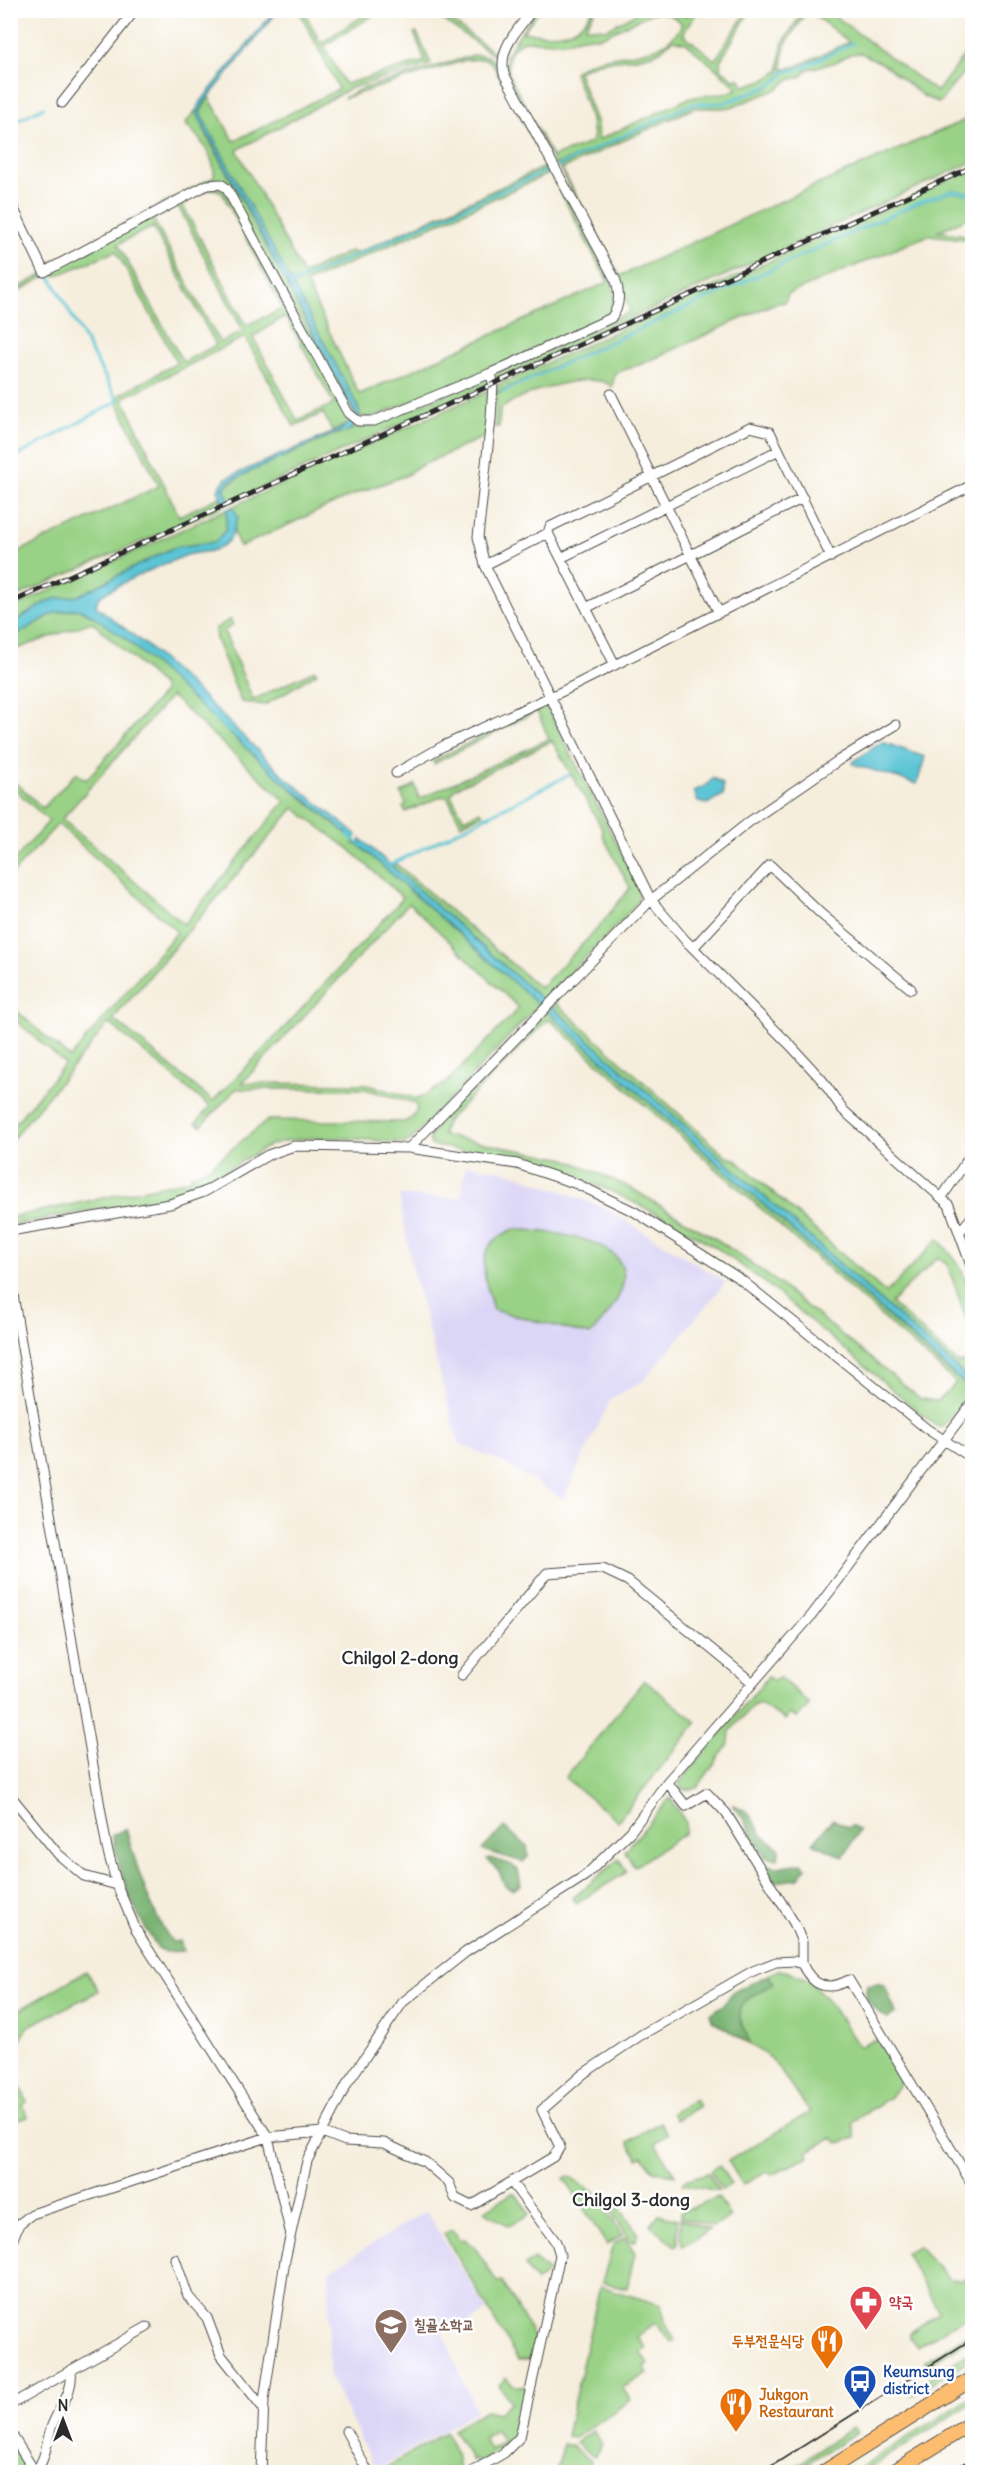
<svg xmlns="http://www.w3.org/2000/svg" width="983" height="2483" viewBox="0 0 983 2483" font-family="Delius,'Poor Story',sans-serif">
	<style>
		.built { fill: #dcd6f6 }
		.green { fill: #99d286; stroke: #627e58; stroke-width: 1.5; fill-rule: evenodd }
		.forest { fill: #7ab473; stroke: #52704f; stroke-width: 1.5 }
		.water { fill: #5bc5d5; stroke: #437880; stroke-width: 1.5 }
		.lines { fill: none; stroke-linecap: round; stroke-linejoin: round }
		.stream { stroke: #5bc5d5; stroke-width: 3 }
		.minor-casing { stroke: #494846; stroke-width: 11 }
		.highway-casing { stroke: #494846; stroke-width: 16 }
		.minor { stroke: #fff; stroke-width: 9 }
		.highway { stroke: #fcbd6f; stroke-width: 14 }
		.tram { stroke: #2b2b2b; stroke-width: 1.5 }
		.rail-casing { stroke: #2b2b2b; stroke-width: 5 }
		.rail { stroke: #fff; stroke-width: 3; stroke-dasharray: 9; stroke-linecap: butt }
		.labels { text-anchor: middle; stroke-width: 5; stroke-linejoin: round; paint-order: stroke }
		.health-label { font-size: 15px; font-weight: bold; fill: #be3a42; stroke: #fff; text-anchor: start }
		.education-label { font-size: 15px; font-weight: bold; fill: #785e54; stroke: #fff; text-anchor: start }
		.food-label { font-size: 15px; font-weight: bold; fill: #c56008; stroke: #fff; text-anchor: end }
		.transit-label { font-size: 15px; font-weight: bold; fill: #164399; stroke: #fff; text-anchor: start }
		.quarter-label { font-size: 18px; font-weight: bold; fill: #2b2b2b; stroke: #fff }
	</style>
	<rect width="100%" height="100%" fill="#fff"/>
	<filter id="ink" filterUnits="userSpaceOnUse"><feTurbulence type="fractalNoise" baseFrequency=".0167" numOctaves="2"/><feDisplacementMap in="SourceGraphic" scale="12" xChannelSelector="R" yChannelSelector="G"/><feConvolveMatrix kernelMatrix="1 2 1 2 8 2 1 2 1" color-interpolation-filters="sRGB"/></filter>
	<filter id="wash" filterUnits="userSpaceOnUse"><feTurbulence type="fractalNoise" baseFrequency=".008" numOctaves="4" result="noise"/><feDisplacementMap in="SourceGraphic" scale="24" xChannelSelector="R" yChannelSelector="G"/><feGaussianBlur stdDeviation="1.35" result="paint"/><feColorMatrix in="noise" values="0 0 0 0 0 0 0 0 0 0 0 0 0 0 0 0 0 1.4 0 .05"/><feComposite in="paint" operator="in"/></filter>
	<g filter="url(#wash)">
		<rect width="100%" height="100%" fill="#f6eedd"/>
		<path class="built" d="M466,1164l43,8 92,34 125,76 -82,98 -33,19 -48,100 -58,-35 -46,-21 -3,-8 -43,-162 -14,-77 62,2z
			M426,2211l61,100 -23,15 -21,6 33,79 -100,59 -47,-94v-105z"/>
		<path class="green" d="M299,11h5l17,32 42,-27 -2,-5 7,2 12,-2 -56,35 21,38 80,-23 -11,-28h3l14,31 -80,24 -114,62 66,124 47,-23 7,2 189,-87 -54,-103 -7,-4 -19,1 -122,38 17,-9 113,-34 14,1 11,10 52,101 -260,116 -91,-170 9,-16 25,44 105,-52z
			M430,11h18l-2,6 50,37 16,-24 -2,9 -15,17z
			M535,11h4l-16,21c29,3 53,6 69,-21h3l-10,16 22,2 33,-18h36l9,5 6,-5h7l-15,23 32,26 32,-49h3l-30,50 1,8 13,10 5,-1 5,8 20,-6 15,-9 3,-27 21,-33h4l-22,34 -3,24 15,-3 52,-24 -40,-31h19l109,81 35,-48v18l-33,41 -16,-7 -38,-31 -24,-12 -11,1 -14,8 -30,8 -3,6 -14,4 -13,10 -48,18h-34l-132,61 58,107 176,-82 176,-77v45l-477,219v-6l135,-63 -10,-31 -61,-114 133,-62 32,-2 41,-14 15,-10 5,-7 14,-3 54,-26 -54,25 -15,3 -5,7 -15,10 -40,14 -32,2 -79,38 -58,23 -48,-88 -2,-21zM652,13c13,-1 21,2 30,11 -19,42 -77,21 -108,48l17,48 2,19 -3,4 -38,14 -42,-80c-4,-15 -2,-28 13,-36l42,1 17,-5h19zM672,40l14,3 52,45 -8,4 -41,6 -91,42 -1,-16 -19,-52c23,-16 56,-9 80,-20 6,-3 9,-8 14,-12z
			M197,109l8,23 152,284 4,1 -5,-15 -64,-117 259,-116 61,113 3,20 -3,12 -107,49 -129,53 -20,2 -134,-237 -174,87 -4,-2 170,-89c2,-19 -16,-42 -29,-53zM550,173l58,109 -248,112 -2,-2 -52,-109z
			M972,169v24l-20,-3 -33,12 -423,191v-7z
			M209,186l14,2 129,233 -19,11 -10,-19 -29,13 -49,-89 -122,61 56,118 41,-19 5,8 -214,94v-44l148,-69 -42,-84 3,-1 -3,-5 60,-33 -61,-112 -60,25 -7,-2 -38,22 -1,-4zM215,189l7,4 61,116 -37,16 -64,-121 25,-14zM178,206l65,125 -23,12 -67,-124zM153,227l63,118 -33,17 -65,-118zM282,318h5l47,86 -37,16 -44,-83z
			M952,192l20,3v21l-34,15 34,5v4l-43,-5 -141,59 -3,8 -12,2 -126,58 -32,11 -3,14c-17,-19 -96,7 -112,23l-1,17h-4l1,-33 423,-191z
			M488,378l3,5 -261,119 -5,-9v-7l23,-14 84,-37c16,-2 21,-9 37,-10z
			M490,390l-4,46 -72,33 -7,6 -50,18 -117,54 -7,-16 5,-14 -7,-10z
			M227,509l-1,21 -11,12 -39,5 -14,6 -84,43 -24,3 -9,4 -34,21v-16z
			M75,609c41,6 166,134 203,168 24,22 51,43 77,63l-1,4 6,2 179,159 -128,135 -6,3c-43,-3 -93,-11 -135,2l-69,40 -23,10 -167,30v-8l178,-37 3,-5 17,-8 59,-47 136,2 8,-4 5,-9 -2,-6 -50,-14h-129l-35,37 -5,-3 14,-16 -101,-84 -98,118v-13l54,-64 -54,-48v-10l59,52 107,-126 -119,-108 -47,51v-11l38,-43 -38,-35v-7l32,29 33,-35 10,7 78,-88 -2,-7 -70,-63 -81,29v-13l43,-25zM171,696l114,105 -101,123 -122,-105zM294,808l55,41 54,49 -119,130 -71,73 -100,-82zM409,903l110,105 -73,75 -28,16 -53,-15 -123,-1z
			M230,619l3,6 -9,6 29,69 62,-30 2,3 -52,32 -24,-3 -25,-63 -1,-10z
			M540,706l7,1 94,184 -5,13 -12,14 -81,82 -151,-133 4,-3 144,124 57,-59 33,-41 -27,-52 -1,-8 -50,-87 -97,47 -4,7 13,24 16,-8 3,3 -22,10 -13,-26 -5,-2 -38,16 -2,-5 3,-3 -5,-11 14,-8 4,14 130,-60 -12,-28 -103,53 -1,-3z
			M556,1003l171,154 8,2 151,134 52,-54c32,34 34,51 34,97l-24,-70 -10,-9 -47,46 68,61 13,-4v22l-421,-376z
			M547,1011l404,362 18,15 3,-4v6l-28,36h-8l-168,-141 -54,-39 -53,-30 -50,-25 -65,-25 -115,-21 -2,-7 11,-17zM547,1020l4,1 405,362 -19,18 -16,-2 -148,-120 -52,-37 -92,-55 -63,-28 -124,-24 4,-13z
			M515,1229c75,6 156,21 75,106l-97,-25c-9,-35 -22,-65 22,-81z
			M768,1677l6,4 5,-4 31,27 -13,14 -7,-4 -5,6 -26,-17 -6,3 -23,25 -1,12 -32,45 -14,2 -4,-7z
			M644,1680l53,42 -79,99 -53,-43z
			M670,1798l15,23v12l-51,34 -9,-16z
			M619,1859l8,13 -51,31 -3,-5z
			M778,1970c40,3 61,47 81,77l17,-8 23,35 1,9 -10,14 -38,25 4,16 -18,5 -6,-5 -25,14 2,4 -37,19 -5,-3 -24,13 -15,-24 82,-49 -39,-54 -22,-14 -10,-28 3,-11 10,-11 21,-11 -5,-8z
			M86,1971l13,20 -72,36 -11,22 -5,5v-39z
			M10,2063l17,39 -4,3 5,12 -17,4z
			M695,2099l4,7 -23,14 -4,-7z
			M660,2122l8,12 -13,9 20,32 -22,-4 -10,-15 -5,3 -10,-17z
			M719,2165l12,19 -9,6 -12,-19z
			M708,2173l11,18 -37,-7 3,-4z
			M569,2176l27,18 26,41 -15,10 -43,-67z
			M512,2193l5,2 12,19 -20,12 -25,-15z
			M718,2197l12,20 -16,10 -33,-10v-5z
			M604,2201l14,5 20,27 -2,7 -4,2z
			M659,2214l18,5 1,24 -3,3 -25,-21z
			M680,2219l30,11 -28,16z
			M452,2230l9,10 3,-1 10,7 23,36 5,-1 33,58 -1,21h-16l-74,-126z
			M625,2237l10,16 -8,35 -25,-6 11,-37z
			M918,2246l31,33h14l9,-5v39l-55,34 -7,-10v-4l29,-21 -34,-60z
			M534,2259l15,13 -13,10 -11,-16z
			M600,2286l61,19 5,20 9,15 -3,3 -17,-20 -18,14 9,11 -6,4 8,11 -4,4 4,6 -26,15 9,12 -57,38 -8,-2z
			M972,2331v6l-45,28 -2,-4z
			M972,2351v7l-60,38 -4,-5z
			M506,2378l9,8h13l-12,51 -16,12 -2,-4 5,-3 -7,-12 -13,8 7,11 5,-3 3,4 -20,13 -3,-4 -3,2 -19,-31 32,-20 13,3 13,-11 -12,-17z
			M972,2397v6l-110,69h-10z
			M853,2427l4,5 -64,40 -5,-2z
			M593,2430l9,14 -8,13 -19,-14z
			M445,2432l13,26v14h-79z
			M563,2444l8,2 20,15 -3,11h-33z
			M10,2445h1l19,27h-19z"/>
		<path class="forest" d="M732,1804l16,8 15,24 17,13 -2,10 -13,-2 -22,-39z
			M833,1819l14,8 5,-2 7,6 -16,26 -30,-14z
			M504,1827l23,19 1,11 -5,5 -41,-12z
			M126,1829c11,39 23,80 46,113l8,-1 4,10 -19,1 -7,-4c-25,-36 -37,-70 -46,-113z
			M490,1858l20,6 8,6 3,15 -9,5 -7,-4 -6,-15 -12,-12z
			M759,1862l16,5 27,-4 4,4 -8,12 -25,3z
			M768,1975l6,8c-17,10 -41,18 -32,42 3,7 7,11 7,19l-37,-24 -2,-6 13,-9 10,-13z
			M878,1983l7,3 11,27 -8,5c-12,-5 -26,-18 -21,-33z"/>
		<path class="water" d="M274,11h4l-77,96 -1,6 156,289 5,15 -4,-1 -161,-304 2,-7z
			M352,421l3,4 -6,6 -17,4 -102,46 -6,7 6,14 -7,1 -5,-14 8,-11 115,-49z
			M233,507l5,10c-4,8 -4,19 -11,25 -12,12 -26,9 -40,13 -24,9 -69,28 -89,43l-2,8 50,39 51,46 88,86 72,58 -2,5 -75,-61 -155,-141 -38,-26 -12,-3 -21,4 -43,25v-14l34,-21 9,-4 24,-3 84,-43 14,-6 39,-5 11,-12 1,-21z
			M882,742l43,15 -8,27 -64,-20v-2z
			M713,778l10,6v11l-16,9 -9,-2 -4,-11 13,-6z
			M361,839l182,161 -4,5 -179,-159z
			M551,1006l421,376 -3,6 -422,-377z"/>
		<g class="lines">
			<path class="stream" d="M10,124l34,-17
				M558,166l134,-62 32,-1 40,-15 16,-9 4,-7 15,-3 54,-26
				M291,284l257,-114
				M502,392l417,-190 33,-11 20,3
				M10,460l108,-59 -68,-125
				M213,716l17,16
				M348,835l14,11
				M390,865l179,-90"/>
		</g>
	</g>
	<g filter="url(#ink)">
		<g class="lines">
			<defs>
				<path id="minor" d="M62,103l73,-93
					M10,201l34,71 163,-87 14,-1 6,5 121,224 10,8h16l117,-48 120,-55c9,-11 9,-24 5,-37l-112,-207c-6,-26 14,-44 28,-64
					M611,394l108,219
					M548,533l2,-6 200,-100 20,5 61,125
					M561,558l218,-108
					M485,565l-7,-28 13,-118 2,-36 -2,-10
					M586,608l217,-110
					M615,665l-67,-132 -63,32 166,335 34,40 106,106 31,34 21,30 106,95 23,63
					M396,773l49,-28 118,-54 409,-206
					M693,948l77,-83 50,48 91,76
					M409,1148l242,-248 98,-78 90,-62 57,-35
					M942,1197l30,-44
					M961,1230l11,-13
					M10,1231l160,-27 34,-12 64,-37 26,-9 115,2 108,16 60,20 58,28 105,67 187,150 45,29
					M10,1277l97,571 10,37 19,45 132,207 22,94
					M462,1675l85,-102 56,-4 25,12 125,102
					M667,1782l19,24 21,-13 19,20 68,110 8,19v22
					M10,1795l48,59 26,22 33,9
					M10,2246l9,-22 13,-10 236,-77 54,-5 23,9 39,2 41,19 24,21 6,15 16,8 82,-49 7,-10 -18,-37 41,-36 58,-39 112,-64 23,-9 18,-1 8,3c11,22 24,28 47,16l123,204
					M175,2259l13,37 19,22 14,37 43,54
					M10,2405l137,-78
					M346,2431l22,41
					M10,2432l25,40
					M35,2472c11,-12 11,-29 16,-44 7,-20 23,-35 20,-57
					M261,2472l3,-72 21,-140 22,-99 41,-79 55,-80 63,-50 120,-77 45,-44 36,-49 145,-167 160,-212
					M471,2472l33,-19 16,-16 40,-182 -4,-13 -44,-59"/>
				<path id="highway" d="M824,2472l148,-93
					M893,2472l79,-49"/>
			</defs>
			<use href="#minor" class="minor-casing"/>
			<use href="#highway" class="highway-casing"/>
			<use href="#minor" class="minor"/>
			<use href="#highway" class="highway"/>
			<path class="tram" d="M762,2472l210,-133
				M950,2472l22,-14"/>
			<defs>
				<path id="rail" d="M10,603l962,-436"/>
			</defs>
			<use href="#rail" class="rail-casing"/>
			<use href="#rail" class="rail"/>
		</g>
	</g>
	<defs>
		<symbol id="pharmacy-pin" viewBox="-11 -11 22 30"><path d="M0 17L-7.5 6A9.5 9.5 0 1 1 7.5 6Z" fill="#e0444e" stroke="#fff"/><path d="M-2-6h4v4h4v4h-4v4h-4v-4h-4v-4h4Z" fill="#fff"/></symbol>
		<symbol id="school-pin" viewBox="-11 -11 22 30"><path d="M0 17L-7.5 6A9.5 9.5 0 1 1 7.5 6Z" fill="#8d6e63" stroke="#fff"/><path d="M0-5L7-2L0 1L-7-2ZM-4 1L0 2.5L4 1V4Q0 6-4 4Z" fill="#fff"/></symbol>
		<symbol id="restaurant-pin" viewBox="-11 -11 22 30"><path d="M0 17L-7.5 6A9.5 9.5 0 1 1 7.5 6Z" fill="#e8710a" stroke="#fff"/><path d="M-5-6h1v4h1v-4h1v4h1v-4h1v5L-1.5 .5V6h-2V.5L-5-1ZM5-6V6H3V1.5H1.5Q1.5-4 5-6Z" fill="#fff"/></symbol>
		<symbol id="bus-pin" viewBox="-11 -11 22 30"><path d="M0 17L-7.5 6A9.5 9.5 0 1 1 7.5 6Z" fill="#1a4fb4" stroke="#fff"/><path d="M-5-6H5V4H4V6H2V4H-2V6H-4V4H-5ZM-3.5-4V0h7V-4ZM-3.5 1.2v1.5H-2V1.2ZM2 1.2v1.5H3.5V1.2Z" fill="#fff"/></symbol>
	</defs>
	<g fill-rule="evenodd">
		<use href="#pharmacy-pin" x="847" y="2283" width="38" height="52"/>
		<use href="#school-pin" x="372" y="2306" width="38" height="52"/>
		<use href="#restaurant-pin" x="808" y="2322" width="38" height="52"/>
		<use href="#bus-pin" x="841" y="2362" width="38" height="52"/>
		<use href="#restaurant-pin" x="717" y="2385" width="38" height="52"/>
	</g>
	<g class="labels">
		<g class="health-label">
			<text x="889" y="2307">약국</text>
		</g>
		<g class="education-label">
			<text x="414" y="2330">칠골소학교</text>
		</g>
		<g class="food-label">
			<text x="804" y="2346">두부전문식당</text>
			<text x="759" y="2400" text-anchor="start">Jukgon<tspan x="759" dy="17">Restaurant</tspan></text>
		</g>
		<g class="transit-label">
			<text x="883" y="2377">Keumsung<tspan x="883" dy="17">district</tspan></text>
		</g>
		<g class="quarter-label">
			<text x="400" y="1664">Chilgol 2-dong</text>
			<text x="631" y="2206">Chilgol 3-dong</text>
		</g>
	</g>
	<rect width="983" height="2483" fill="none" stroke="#fff" stroke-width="36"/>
	<g transform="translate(63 2420)" stroke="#ffffff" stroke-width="4.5" paint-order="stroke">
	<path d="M0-4.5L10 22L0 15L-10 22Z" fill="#2b2b2b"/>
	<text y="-9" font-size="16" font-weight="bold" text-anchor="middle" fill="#2b2b2b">N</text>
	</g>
</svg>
